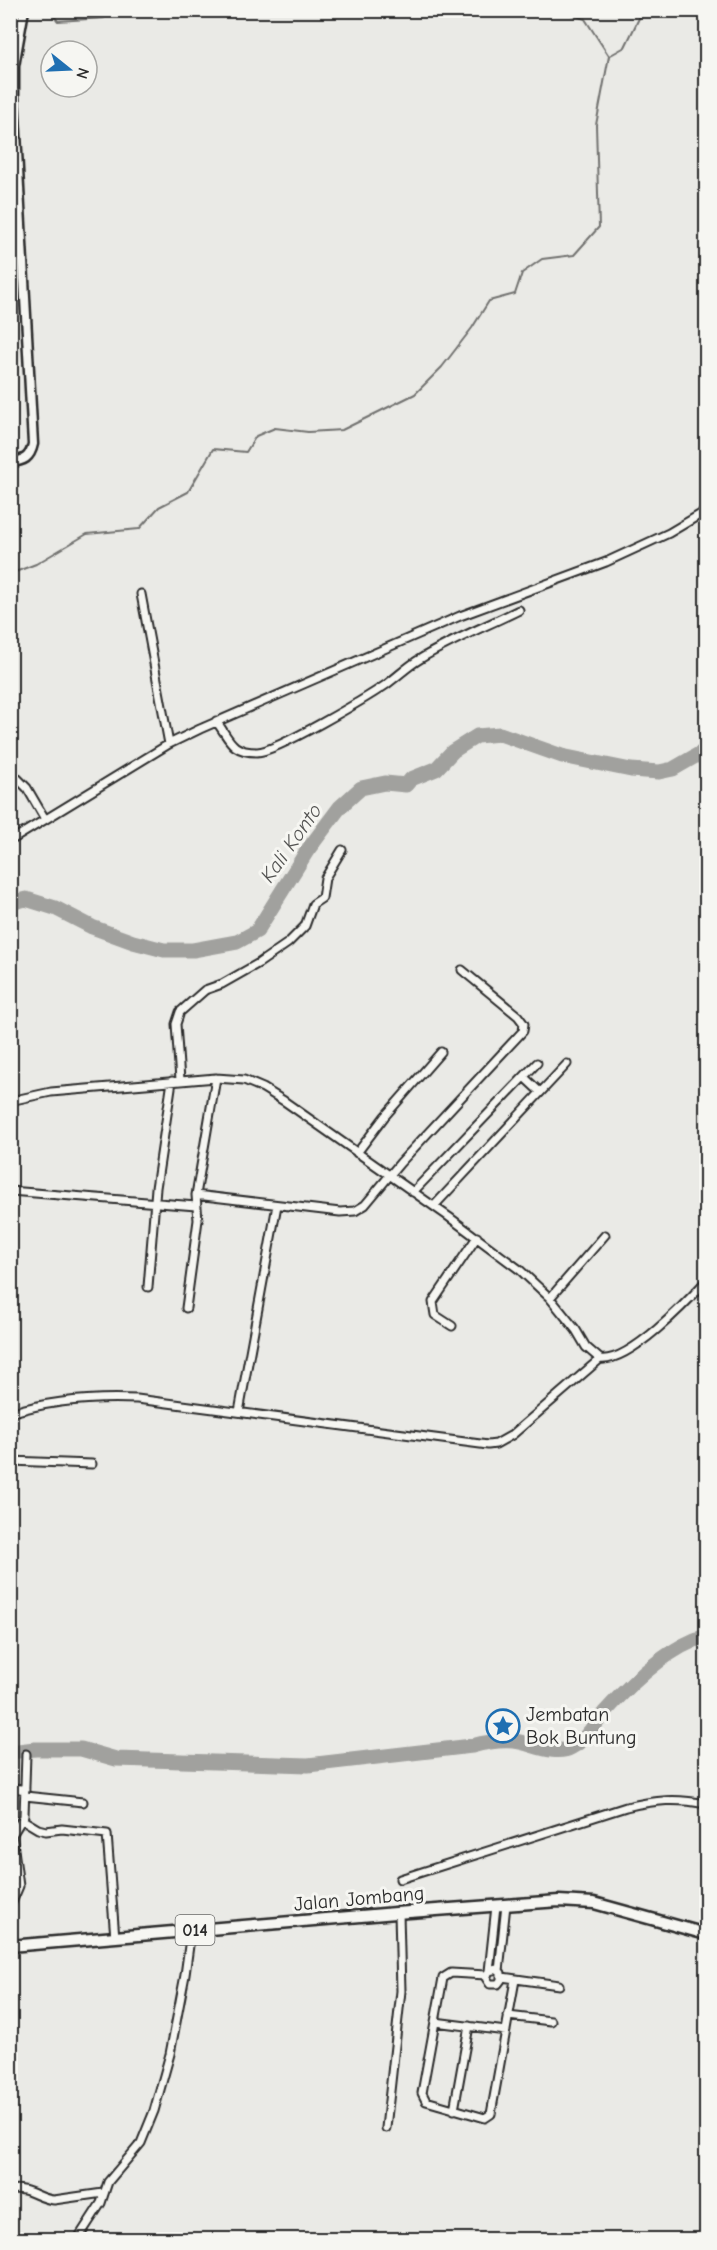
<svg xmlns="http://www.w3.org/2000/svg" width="717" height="2250" viewBox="0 0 717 2250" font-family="'Comic Neue',sans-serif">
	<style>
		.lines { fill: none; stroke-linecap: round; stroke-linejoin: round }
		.stream { stroke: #727270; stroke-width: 2 }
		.river { stroke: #a1a19e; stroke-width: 15 }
		.minor-casing { stroke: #2b2b2b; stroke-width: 11 }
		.tertiary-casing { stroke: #2b2b2b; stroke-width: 13 }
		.primary-casing { stroke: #2b2b2b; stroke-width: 15 }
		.minor { stroke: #f6f6f2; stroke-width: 7 }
		.tertiary { stroke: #f6f6f2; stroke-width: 8 }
		.primary { stroke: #f6f6f2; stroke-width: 10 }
		.labels { text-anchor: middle; stroke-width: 6; stroke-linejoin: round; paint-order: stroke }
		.shield { fill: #f6f6f2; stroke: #686867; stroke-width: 1.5 }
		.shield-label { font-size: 18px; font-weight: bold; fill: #2b2b2b }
		.poi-label { font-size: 20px; fill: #2b2b2b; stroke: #f6f6f2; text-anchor: start }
		.street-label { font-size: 20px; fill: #2b2b2b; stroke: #f6f6f2 }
		.water-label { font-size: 21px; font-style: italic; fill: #545453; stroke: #f6f6f2 }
	</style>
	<rect width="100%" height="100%" fill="#eaeae6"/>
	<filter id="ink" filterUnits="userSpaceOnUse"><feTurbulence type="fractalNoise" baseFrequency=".0167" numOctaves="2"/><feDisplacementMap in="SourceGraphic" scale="12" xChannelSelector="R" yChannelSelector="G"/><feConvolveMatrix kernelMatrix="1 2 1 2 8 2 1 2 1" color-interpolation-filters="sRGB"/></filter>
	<g filter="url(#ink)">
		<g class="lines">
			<path class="stream" d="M49,10l9,11 46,-3 5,-8
				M559,10l26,9 24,37
				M609,56l16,-9 18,-37
				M10,574l26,-10 51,-30 52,-5 20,-22 29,-15 25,-43 33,3 10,-16 19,-8 33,4 34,-2 73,-36 27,-27 30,-39 17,-27 26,-7 7,-21 20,-14 32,-4 25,-28 -3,-102 13,-69"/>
			<path class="river" d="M10,903l16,-4 29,9 37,19 41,15 31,8h29l44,-8 20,-11 50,-80 33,-44 21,-19 24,-5 21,2 5,-6 25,-10 17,-18 24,-15 23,-2 62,22 69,14 28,2 14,-3 33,-19
				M10,1752l25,-3h46l35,10 192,6 164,-19c14,-4 28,-6 42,-5 18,2 41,16 58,6 15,-8 22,-22 32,-34 26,-29 64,-66 102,-77"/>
			<defs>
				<path id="minor" d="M141,594l28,150
					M216,721c14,18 14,31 41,31 19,0 111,-55 130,-68 11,-8 21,-18 33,-25 31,-19 67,-33 99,-49
					M10,771l17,17 18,31
					M10,841l159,-97 31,-15 260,-113 146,-54 63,-29 37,-22
					M524,1077l16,15
					M180,1080l-4,-56 4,-12 25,-22 17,-6 37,-21 29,-20 17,-17 8,-22 9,-6 3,-20 17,-28
					M10,1101l41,-9 165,-14 28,2 19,8 21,13 165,116 71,53 30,28 26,32 10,17 14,12c29,4 87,-57 106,-78
					M357,1153l28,-37 56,-64
					M10,1191l186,15
					M413,1192l124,-129
					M196,1195l144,17 15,-1 10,-6 35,-42 123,-132 1,-7 -6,-8 -56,-46
					M434,1206l133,-142
					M148,1287l8,-99 16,-107
					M550,1298l55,-63
					M186,1308l12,-88 -2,-25 20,-117
					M452,1326l-17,-11 -2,-13 44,-65
					M239,1412l38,-207
					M10,1413c43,-13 83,-16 127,-14l351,46 8,-1 16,-9 88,-76
					M10,1461l82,3
					M10,1787l15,3
					M25,1796l58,6
					M23,1820l15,9 8,2 16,-2 45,5 8,104
					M400,1879l226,-72c30,-7 50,-9 80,-3
					M10,1907l9,-21 -7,-51 12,-19 2,-62
					M489,1971l8,-2 4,4v7l-3,4h-8l-4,-6 3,-7 7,-65
					M499,1971l7,-66
					M486,1975l-35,-2 -8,5 -21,115 4,8 59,17 6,-4 24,-134
					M502,1977l57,8
					M508,2016l43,5
					M435,2022l71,9
					M454,2110l15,-84
					M386,2128l15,-137 -2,-78
					M10,2190c18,-4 28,9 44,10l49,-7
					M77,2240l24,-37 7,-21 33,-39 13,-32 16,-57 15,-79 6,-44"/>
				<path id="tertiary" d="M10,462c14,-1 20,-4 23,-18l-19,-348v-30l10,-56"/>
				<path id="primary" d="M10,1946l386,-33 163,-12 35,2 112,31"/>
			</defs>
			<use href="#minor" class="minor-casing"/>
			<use href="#tertiary" class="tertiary-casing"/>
			<use href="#primary" class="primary-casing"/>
			<use href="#minor" class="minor"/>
			<use href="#tertiary" class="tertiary"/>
			<use href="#primary" class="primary"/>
		</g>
	</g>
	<defs>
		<symbol id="sight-ring" viewBox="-11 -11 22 22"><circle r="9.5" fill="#f6f6f2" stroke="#1f6fb2" stroke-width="1.5"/><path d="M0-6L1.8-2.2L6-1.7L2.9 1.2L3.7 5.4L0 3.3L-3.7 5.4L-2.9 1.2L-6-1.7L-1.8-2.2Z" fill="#1f6fb2"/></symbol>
	</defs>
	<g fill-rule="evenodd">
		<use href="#sight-ring" x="484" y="1707" width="38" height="38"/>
	</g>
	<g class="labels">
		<rect class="shield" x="175.5" y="1915" width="39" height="30" rx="4.5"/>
		<g class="shield-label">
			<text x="195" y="1936">014</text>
		</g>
		<g class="poi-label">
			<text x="526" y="1721">Jembatan<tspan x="526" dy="23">Bok Buntung</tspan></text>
		</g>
		<g class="street-label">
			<text transform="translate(359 1898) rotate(-5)" y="7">Jalan Jombang</text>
		</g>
		<g class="water-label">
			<text transform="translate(291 843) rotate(-55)" y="7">Kali Konto</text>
		</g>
	</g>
	<rect width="717" height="2250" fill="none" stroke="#f6f6f2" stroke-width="36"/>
	<rect x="18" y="18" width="681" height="2214" fill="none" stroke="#2b2b2b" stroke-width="2" filter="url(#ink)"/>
	<g transform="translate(69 69) rotate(108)"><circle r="28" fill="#f6f6f2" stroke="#a5a5a2" stroke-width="1.5"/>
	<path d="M0-4.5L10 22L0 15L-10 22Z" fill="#1f6fb2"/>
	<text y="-9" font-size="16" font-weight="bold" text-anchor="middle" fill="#2b2b2b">N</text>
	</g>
</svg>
